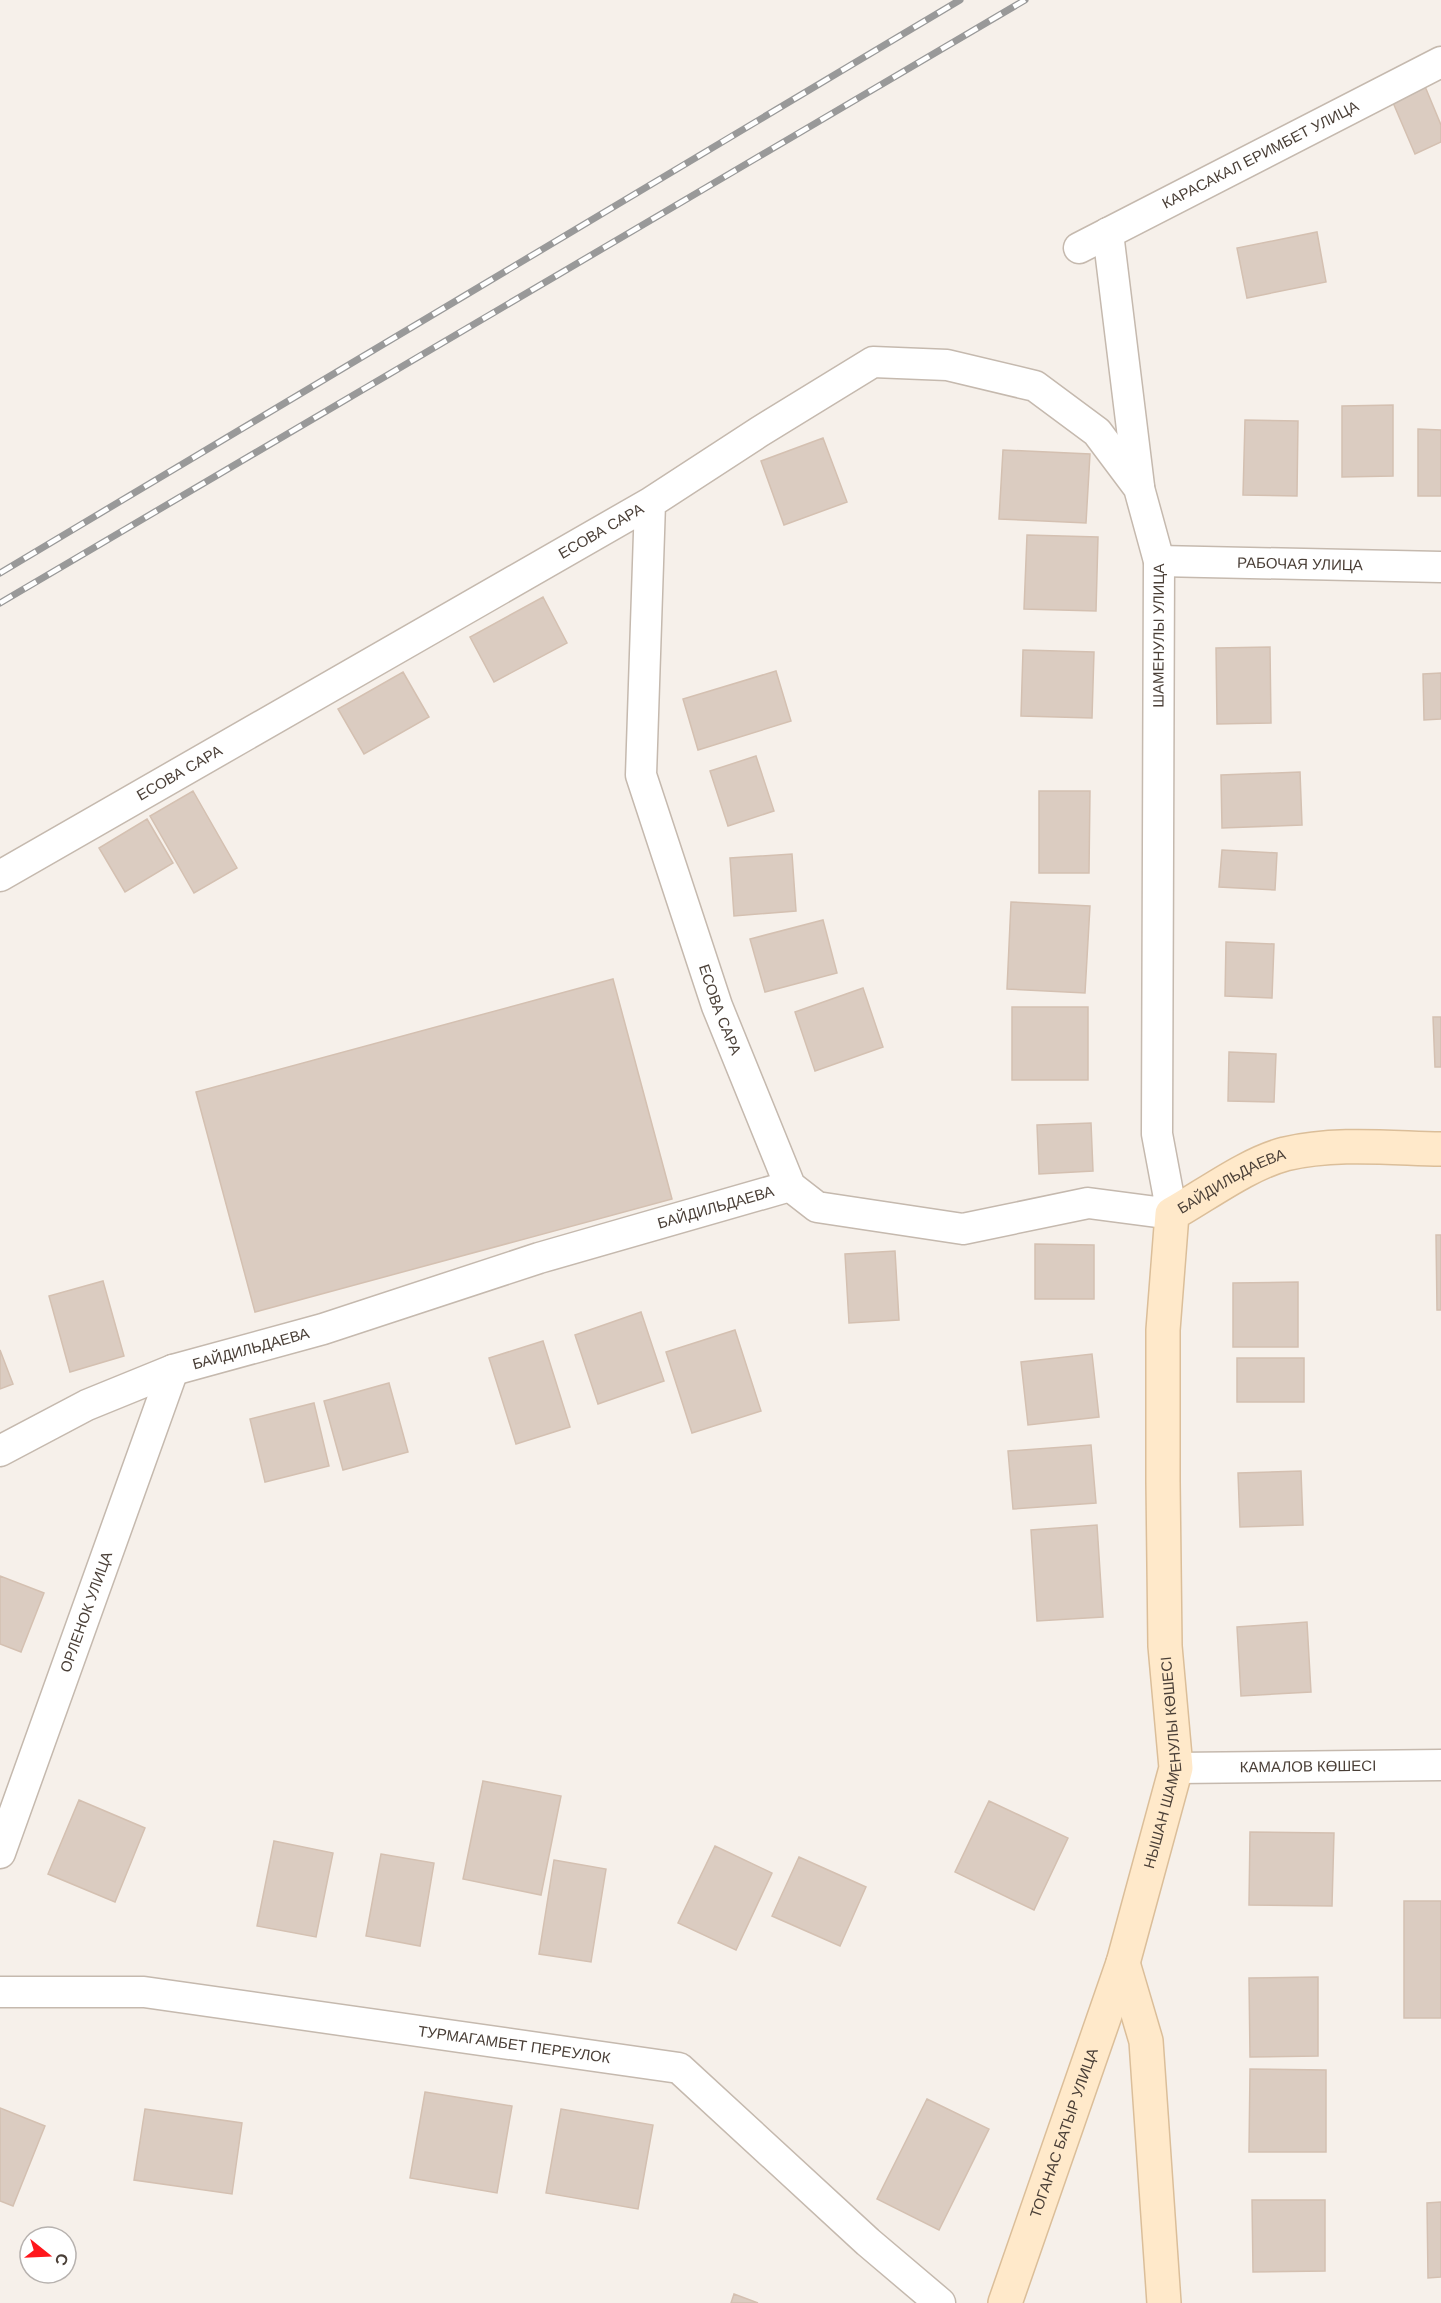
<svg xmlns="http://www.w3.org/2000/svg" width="1441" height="2303" viewBox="0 0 1441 2303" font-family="Helvetica,sans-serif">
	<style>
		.building { fill: #dbccc1; stroke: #d4c0b1; stroke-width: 1.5 }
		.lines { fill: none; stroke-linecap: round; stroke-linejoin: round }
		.street-casing { stroke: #c5b9ae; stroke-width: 33 }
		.secondary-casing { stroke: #dbbe99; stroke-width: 36 }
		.street { stroke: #fff; stroke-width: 30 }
		.secondary { stroke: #ffe9ca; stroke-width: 33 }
		.rail-casing { stroke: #999; stroke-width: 7 }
		.rail { stroke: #fff; stroke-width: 4.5; stroke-dasharray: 14; stroke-linecap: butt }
		.labels { text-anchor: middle; stroke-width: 4.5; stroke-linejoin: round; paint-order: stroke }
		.street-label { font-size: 15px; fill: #4a3f37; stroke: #fff }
	</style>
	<rect width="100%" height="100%" fill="#f6f0ea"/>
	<path class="building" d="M1424,84l17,41v17l-26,12 -24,-56z
		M1317,232l9,50 -79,16 -10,-50z
		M1393,405v71l-51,1v-71z
		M1245,420l53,1 -1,75 -54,-1z
		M1418,429l23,1v66h-23z
		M823,438l24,64 -63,23 -23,-64z
		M1003,450l87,4 -4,69 -87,-4z
		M1027,535l71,2 -2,74 -72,-2z
		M543,597l24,46 -73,39 -24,-45z
		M1270,647l1,76 -54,1 -1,-76z
		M1023,650l71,2 -2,66 -71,-2z
		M776,671l15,50 -93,29 -15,-51z
		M403,672l26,45 -65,37 -26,-45z
		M1441,673v46l-17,1 -1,-46z
		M756,756l18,55 -46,15 -18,-55z
		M1300,772l2,53 -80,3 -1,-53z
		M193,791l44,77 -43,25 -44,-77z
		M1039,791h51l-1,82h-50z
		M147,819l26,44 -48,29 -26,-44z
		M1222,850l55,3 -2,37 -56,-3z
		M792,854l4,57 -62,5 -4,-58z
		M1011,902l79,4 -5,87 -78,-4z
		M823,920l14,53 -72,19 -15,-53z
		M1226,942l48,2 -2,54 -47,-2z
		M613,979l59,220 -417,113 -59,-220z
		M863,988l20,59 -68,24 -20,-59z
		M1012,1007h76v73h-76z
		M1433,1017h8v50h-6z
		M1229,1052l47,2 -2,48 -46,-1z
		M1091,1123l2,48 -54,3 -2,-49z
		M1436,1235h5v75h-4z
		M1035,1244l59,1v54h-59z
		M895,1251l4,69 -50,3 -4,-69z
		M103,1281l21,75 -54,16 -21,-76z
		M1298,1282v65h-65v-64z
		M641,1312l23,69 -66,23 -23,-69z
		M735,1330l26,81 -69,22 -26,-81z
		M543,1341l27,86 -54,17 -27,-86z
		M0,1350l13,34 -13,5z
		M1092,1354l7,63 -71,8 -7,-63z
		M1237,1358h67v44h-67z
		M389,1383l19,69 -65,18 -19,-69z
		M314,1403l15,63 -64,16 -15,-63z
		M1091,1445l5,58 -83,6 -5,-58z
		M1301,1471l2,54 -63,2 -2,-54z
		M1097,1525l6,92 -66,4 -6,-91z
		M0,1576l44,17 -23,59 -21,-8z
		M1307,1622l4,70 -70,4 -4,-69z
		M483,1781l78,15 -20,99 -78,-16z
		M79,1800l66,28 -30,74 -67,-28z
		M989,1801l79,37 -34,72 -79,-38z
		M1250,1832l84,1 -2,73 -83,-1z
		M274,1841l59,12 -17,84 -59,-11z
		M715,1846l57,27 -36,77 -58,-27z
		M381,1854l53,9 -14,83 -54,-10z
		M799,1857l67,30 -26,59 -68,-30z
		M554,1860l52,9 -15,93 -52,-8z
		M1404,1901h37v117h-37z
		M1318,1977v79l-68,1 -1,-79z
		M1250,2069l76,1v82h-77z
		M425,2092l87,14 -15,87 -87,-15z
		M927,2099l62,30 -50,101 -62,-31z
		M0,2108l45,18 -32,80 -13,-5z
		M145,2109l97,14 -10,71 -98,-14z
		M561,2109l92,16 -15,84 -92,-16z
		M1252,2200h73v71l-72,1z
		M1441,2202v75l-13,1 -1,-75z
		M734,2294l24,9h-27z"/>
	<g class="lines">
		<defs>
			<g id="street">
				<path d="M1108,233l31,253"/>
				<path id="s1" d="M1079,248l362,-186"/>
				<path id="s2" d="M1159,561l282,6"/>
				<path id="s3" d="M0,876l650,-373 -9,272 76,231 73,180 27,21 146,22 125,-26 84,11 -15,-80 2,-573 -20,-73 -42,-56 -62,-46 -88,-21 -74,-3 -114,70 -109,71"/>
				<path id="s4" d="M0,1451l87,-46 86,-35 150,-41 216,-71 251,-72"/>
				<path id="s5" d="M1176,1768l265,-3"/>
				<path id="s6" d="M0,1853l173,-483"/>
				<path id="s7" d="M0,1992h144l535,76 189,174 72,61"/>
			</g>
			<g id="secondary">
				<path d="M1123,1963l23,78 18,262"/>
				<path id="s8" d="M1005,2303l118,-340 53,-195 -11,-122 -2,-164v-152l9,-116c34,-19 75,-50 113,-60 51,-12 105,-6 156,-5"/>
			</g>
		</defs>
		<use href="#street" class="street-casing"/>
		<use href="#secondary" class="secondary-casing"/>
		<use href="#street" class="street"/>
		<use href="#secondary" class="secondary"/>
		<defs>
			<path id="rail" d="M0,573l960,-573
				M0,603l1025,-603"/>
		</defs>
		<use href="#rail" class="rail-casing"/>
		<use href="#rail" class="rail"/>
	</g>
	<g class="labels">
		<g class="street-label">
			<text dy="5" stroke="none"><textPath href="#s1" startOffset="204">КАРАСАКАЛ ЕРИМБЕТ УЛИЦА</textPath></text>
			<text dy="5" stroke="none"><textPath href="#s3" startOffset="693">ЕСОВА САРА</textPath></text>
			<text dy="5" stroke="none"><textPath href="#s2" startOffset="141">РАБОЧАЯ УЛИЦА</textPath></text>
			<text dy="5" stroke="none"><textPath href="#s3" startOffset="2433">ШАМЕНУЛЫ УЛИЦА</textPath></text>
			<text dy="5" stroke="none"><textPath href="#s3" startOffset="207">ЕСОВА САРА</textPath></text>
			<text dy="5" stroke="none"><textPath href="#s3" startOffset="1269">ЕСОВА САРА</textPath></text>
			<text dy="5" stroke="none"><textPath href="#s8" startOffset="1185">БАЙДИЛЬДАЕВА</textPath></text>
			<text dy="5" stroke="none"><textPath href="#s4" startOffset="758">БАЙДИЛЬДАЕВА</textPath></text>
			<text dy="5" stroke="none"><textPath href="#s4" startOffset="272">БАЙДИЛЬДАЕВА</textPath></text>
			<text dy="5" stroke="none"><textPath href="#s6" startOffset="256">ОРЛЕНОК УЛИЦА</textPath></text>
			<text dy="5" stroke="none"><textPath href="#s8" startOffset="566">НЫШАН ШАМЕНУЛЫ КӨШЕСІ</textPath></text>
			<text dy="5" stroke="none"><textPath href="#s5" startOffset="132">КАМАЛОВ КӨШЕСІ</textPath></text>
			<text dy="5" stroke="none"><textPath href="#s7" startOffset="518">ТУРМАГАМБЕТ ПЕРЕУЛОК</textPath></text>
			<text dy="5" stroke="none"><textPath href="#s8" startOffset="180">ТОГАНАС БАТЫР УЛИЦА</textPath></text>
		</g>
	</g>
	<g transform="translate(48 2255) rotate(108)"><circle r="28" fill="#ffffff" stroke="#b7b2af" stroke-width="1.5"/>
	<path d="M0-4.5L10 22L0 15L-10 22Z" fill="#ff171c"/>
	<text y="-9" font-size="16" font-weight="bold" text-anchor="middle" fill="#4a3f37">С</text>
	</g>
</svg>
